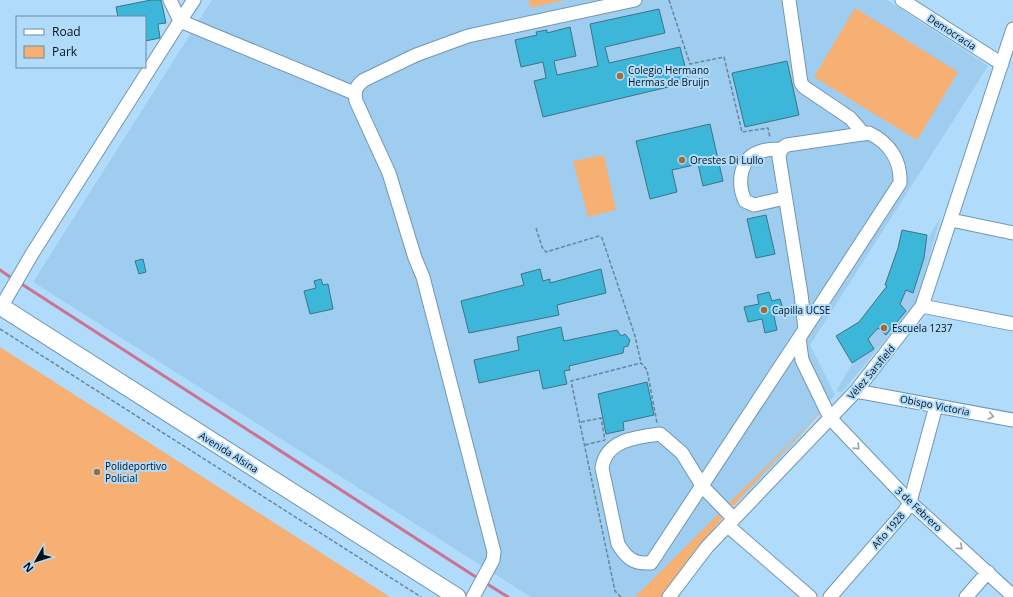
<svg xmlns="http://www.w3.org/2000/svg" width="1013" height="597" viewBox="0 0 1013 597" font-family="'Open Sans',sans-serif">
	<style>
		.built { fill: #9ecdef }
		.green { fill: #f6b074 }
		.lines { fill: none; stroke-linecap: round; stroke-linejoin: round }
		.stream { stroke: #cc738f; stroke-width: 3 }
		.building { fill: #3db7d9; stroke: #3e7383 }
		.minor-casing { stroke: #6f97b3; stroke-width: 15 }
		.major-casing { stroke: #6f97b3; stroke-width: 19 }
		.path { stroke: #67869c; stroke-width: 1.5; stroke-dasharray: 4 2; stroke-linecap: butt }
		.minor { stroke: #fff; stroke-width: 13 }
		.major { stroke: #fff; stroke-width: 17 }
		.oneway { stroke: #9aa0a4 }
		.poi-dot { fill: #a86a30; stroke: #b1dbfa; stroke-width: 1.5 }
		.labels { text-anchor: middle; stroke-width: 4; stroke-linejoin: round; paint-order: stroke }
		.street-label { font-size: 10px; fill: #03111c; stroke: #b1dbfa }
		.poi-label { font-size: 10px; fill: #03111c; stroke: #b1dbfa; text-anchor: start }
	</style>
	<rect width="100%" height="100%" fill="#b1dbfa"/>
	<path class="built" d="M212,0h675l101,66 -178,279 25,50 -43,51 -46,48 -40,39 -52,64h-123l-498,-315z
		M940,218l-23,83 -75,91 -6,-1z"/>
	<path class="green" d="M529,0h36l-35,8z
		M855,8l103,64 -41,68 -103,-63z
		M604,155l12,55 -28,7 -15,-56z
		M0,347l390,250h-390z
		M833,400c-60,63 -123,125 -172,197h-26z"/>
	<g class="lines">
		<path class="stream" d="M0,270l13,9
			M20,283l459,296
			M484,582l24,15"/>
	</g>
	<path class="building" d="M151,0h10l5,23 -8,1 2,14 -15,3v-24h-27l-2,-10z
		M659,9l6,24 -60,14 4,16 71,-16 9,35 -146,35 -9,-36 12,-3 -3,-16 -22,5 -6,-27 22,-5 -1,-3 11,-2v3l23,-6 6,29 -22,5 3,14 41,-9 -8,-42z
		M787,61l12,54 -54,12 -13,-54z
		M710,124l13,57 -20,5 -5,-22 -26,6 5,22 -27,7 -14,-58z
		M766,215l9,39 -19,4 -9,-39z
		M902,230l25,5 -3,23 -11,35 -7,-3 -6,14 6,7 -20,24 -8,-7 -10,11 6,10 -22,14 -16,-27 23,-14 28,-36 -2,-1 13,-37z
		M143,259l3,13 -7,2 -4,-13z
		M540,269l3,12 7,-2v4l51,-14 5,24 -49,12 2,10 -90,18 -8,-32 63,-16 -3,-11z
		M321,279l2,6 5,-1 5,25 -23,5 -6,-23 12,-3 -2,-7z
		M769,292l3,9 8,-2 4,14 -10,3 3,14 -12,3 -3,-14 -14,3 -4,-15 15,-3 -2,-9z
		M561,327l3,14 53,-11 4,6 4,-2 5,6 -2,6 -4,1 -1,6 -54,13 1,4 -6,1 3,13 -24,5 -4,-19 -60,13 -5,-23 45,-10 -2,-13z
		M647,382l7,33 -31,7 1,8 -18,4 -8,-40z"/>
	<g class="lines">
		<defs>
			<path id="minor" d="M194,0l-14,21 174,72
				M789,0l12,83 3,4 46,31 14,16
				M902,0l100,64
				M781,149c-6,0 -13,0 -19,2 -23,6 -25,32 -17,50l9,4 31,-7
				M951,220l62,13
				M922,306l91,18
				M0,309l32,-55 148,-233 -10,-21
				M799,338l3,22 28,58 80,84 103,94
				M856,391l157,29
				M734,519l-31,-32 -21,-34 -22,-19c-24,3 -54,6 -58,34l16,76c9,15 16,20 33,19l154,-234 -4,-35 -22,-137 2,-8 6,-4 82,-12c21,10 32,28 31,50l-95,146
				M728,526l82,71
				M473,597l20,-37 1,-8 -71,-275 -8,-19 -26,-85 -33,-72c-2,-10 0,-15 8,-21l52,-25 52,-19 167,-36
				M669,597l38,-50 149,-156 66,-85 91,-277
				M830,597l74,-85 6,-10 26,-96
				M966,597l22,-25"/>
			<path id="major" d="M0,306l457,291"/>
		</defs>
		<use href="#minor" class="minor-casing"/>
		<use href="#major" class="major-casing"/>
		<path class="path" d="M669,0l21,64 34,-7 18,75 26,-4 2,10
			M536,228l6,19 4,5 53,-16 3,2 33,98 6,27
			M0,329l421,268
			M581,422l20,-4 4,22
			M585,445l20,-5
			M621,597l-6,-6 -44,-210 70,-18 6,7 10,53"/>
		<use href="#minor" class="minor"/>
		<use href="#major" class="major"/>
	</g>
	<defs><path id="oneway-chevron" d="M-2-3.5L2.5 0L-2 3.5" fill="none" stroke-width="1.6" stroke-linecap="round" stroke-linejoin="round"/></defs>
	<g class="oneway">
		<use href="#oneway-chevron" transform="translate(991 416) rotate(11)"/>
		<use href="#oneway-chevron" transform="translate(857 447) rotate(46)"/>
		<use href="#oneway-chevron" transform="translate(960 547) rotate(42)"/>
	</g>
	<g class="poi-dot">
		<circle cx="620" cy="76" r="4"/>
		<circle cx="682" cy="160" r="4"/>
		<circle cx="764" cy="310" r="4"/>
		<circle cx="884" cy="328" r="4"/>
		<circle cx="97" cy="472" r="4"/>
	</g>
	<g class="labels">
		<g class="street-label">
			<text transform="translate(952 32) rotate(33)" y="4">Democracia</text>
			<text transform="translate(871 372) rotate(-50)" y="4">Vélez Sarsfield</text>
			<text transform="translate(935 405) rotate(11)" y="4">Obispo Victoria</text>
			<text transform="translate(229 452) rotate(32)" y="4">Avenida Alsina</text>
			<text transform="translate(919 509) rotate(43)" y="4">3 de Febrero</text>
			<text transform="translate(888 530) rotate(-49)" y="4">Año 1928</text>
		</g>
		<g class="poi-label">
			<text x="628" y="74">Colegio Hermano<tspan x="628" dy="12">Hermas de Bruijn</tspan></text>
			<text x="690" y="164">Orestes Di Lullo</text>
			<text x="772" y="314">Capilla UCSE</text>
			<text x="892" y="332">Escuela 1237</text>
			<text x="105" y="470">Polideportivo<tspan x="105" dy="12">Policial</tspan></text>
		</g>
	</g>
	<rect x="16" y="16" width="130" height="52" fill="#b1dbfa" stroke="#6b8aa1"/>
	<rect x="24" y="29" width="20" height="6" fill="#ffffff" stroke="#6b8aa1"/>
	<text x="52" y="36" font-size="12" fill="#03111c">Road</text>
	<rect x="24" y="46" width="20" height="12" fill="#f6b074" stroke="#6b8aa1"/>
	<text x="52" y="56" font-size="12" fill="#03111c">Park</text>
	<g transform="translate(36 561) rotate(231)" stroke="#b1dbfa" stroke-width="3" paint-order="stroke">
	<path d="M0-3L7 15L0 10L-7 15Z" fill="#03111c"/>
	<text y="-6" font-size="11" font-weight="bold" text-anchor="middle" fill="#03111c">N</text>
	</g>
</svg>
